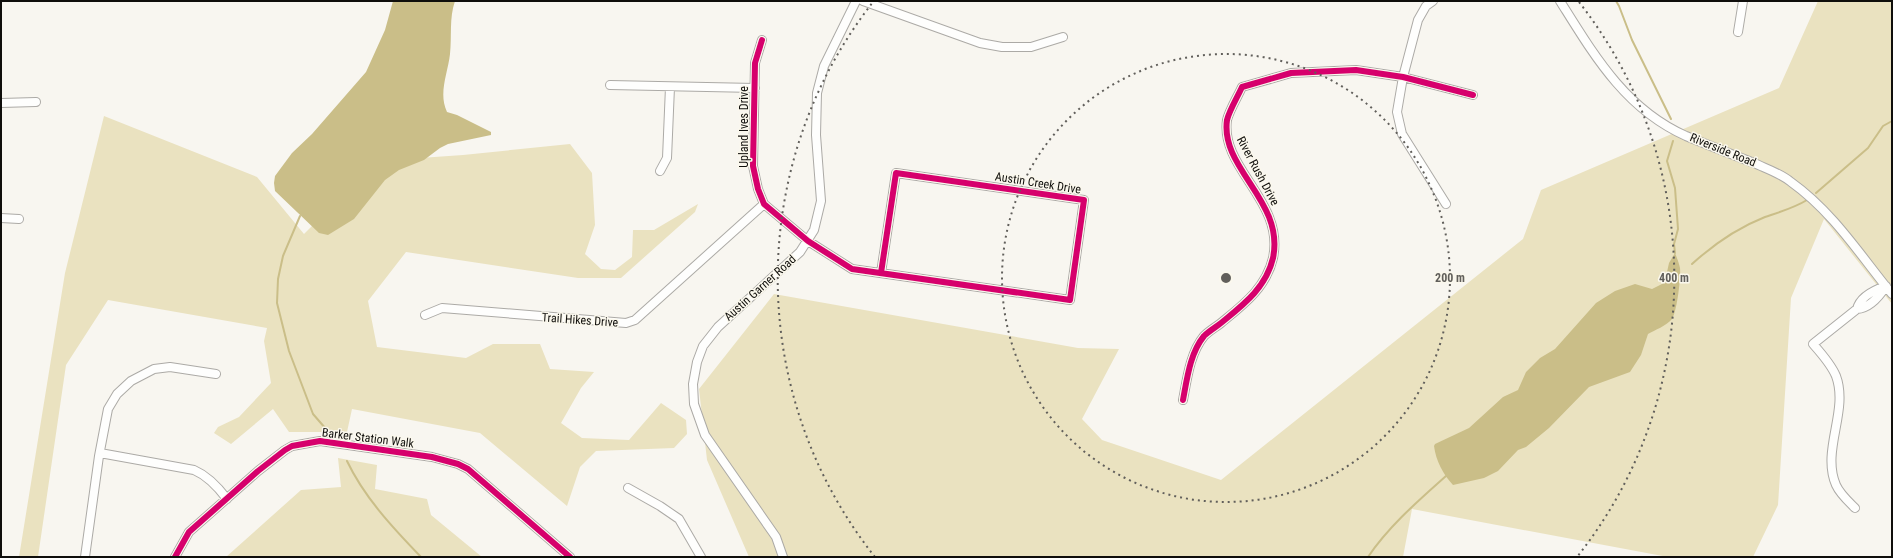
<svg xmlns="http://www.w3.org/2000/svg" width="1893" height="558" viewBox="0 0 1893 558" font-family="'Roboto Condensed',sans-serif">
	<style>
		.green { fill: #eae2c0 }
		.water { fill: #cabe88 }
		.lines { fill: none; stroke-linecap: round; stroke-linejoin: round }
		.stream { stroke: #cabe88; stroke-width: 2 }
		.minor-casing { stroke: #acaaa6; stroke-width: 10 }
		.minor { stroke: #fefefd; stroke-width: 8 }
		.cycleway-casing { stroke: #fbf8ed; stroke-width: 8 }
		.cycleway { stroke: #d6006c; stroke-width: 6 }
		.ring { fill: none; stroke: #615f5b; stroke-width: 2; stroke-dasharray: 2 4 }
		.labels { text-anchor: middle; stroke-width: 3; stroke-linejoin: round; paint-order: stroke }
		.street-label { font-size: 12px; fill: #0f0e0b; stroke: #fbf8ed }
		.centre { fill: #615f5b; stroke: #fbf8ed; stroke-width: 2 }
		.ring-label { font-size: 12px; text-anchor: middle; font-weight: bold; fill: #615f5b; stroke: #fbf8ed; stroke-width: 3; stroke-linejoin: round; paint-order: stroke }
	</style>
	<rect width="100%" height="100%" fill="#f8f6f0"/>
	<path class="green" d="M1818,1h74v303l-68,-85 -33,79 -13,207 -25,52h-85l-256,-48 -9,48h-654l-42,-97 -8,-71 75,-95 304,54 41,1 -37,70 20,21 119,40 302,-241 18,-49 238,-102z
		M104,116l153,61 47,57 73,-73 86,-6 107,-11 22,29 3,52 -10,29 16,15 14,1 17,-13 1,-27h21l44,-26 -3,8 -74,66h-43l-172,-26 -38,49 9,46 89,11 27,-14h47l10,25 44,3 -13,16 -20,35 21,15 47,2 32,-37 25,17 1,14 -13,14 -78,3 -16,16 -13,39 -87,-73 -128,-24 -5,23h-58l-16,-23 -42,35 -17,-11 4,-6 21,-10 32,-34 -7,-42 3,-13 -159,-28 -42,65 -28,192h-19l46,-284z
		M338,458l39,7 -2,24 52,10 4,16 51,42h-256l75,-67 40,-3z"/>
	<path class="water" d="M393,1h62c-6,17 -3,35 -5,53 -2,19 -12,39 -3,58l10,3 34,17v3l-43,9 -8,4 -16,12 -25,10 -14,10 -31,39 -26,16 -9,-2 -44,-42 -1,-8 1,-7 17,-23 20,-19 54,-62 19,-42z
		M1675,253c2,5 4,10 5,15 1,9 -3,44 -8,51 -6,7 -17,11 -24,15l-7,21 -11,17 -41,15 -40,41 -23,19 -8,3 -20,21 -14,7 -31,7c-10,-11 -17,-24 -19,-39l1,-2 34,-16 34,-31 15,-7 8,-18 14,-14 15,-9 41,-46 19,-12 20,-7 17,5 10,-5 3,-3 4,-18z"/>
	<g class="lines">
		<path class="stream" d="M1616,1l3,5 13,34 39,79
			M1673,141l-6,20 8,27 3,41 -4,15 1,9
			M1816,193l52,-45 15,-22 9,-5
			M300,216l-17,40 -5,23 -1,24 12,48 24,63 13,15
			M1692,264c22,-20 45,-36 73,-47 15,-5 29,-9 42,-17
			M347,461c17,36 46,67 74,96
			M1368,557c21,-31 50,-56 78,-81"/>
		<defs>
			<path id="minor" d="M863,1l117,42 22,4h29l32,-10
				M1433,1l-7,5 -8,14 -15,57 -6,35 5,22 44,70
				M1560,1c34,54 65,108 126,135 22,9 45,18 68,27 13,6 26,10 37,19 42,30 69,73 101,112
				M1738,32l5,-31
				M762,40l-7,23 -2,103 5,23 6,15 44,37 44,28 218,31 14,-100 -188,-27 -15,100
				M610,85l145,3
				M1,103l35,-1
				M660,171l7,-13 3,-71
				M1,218l18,1
				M1857,309c3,-12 17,-19 29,-23
				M425,315l17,-7 184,15 9,-3 129,-116
				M1183,400c4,-21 7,-47 21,-64 5,-5 12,-9 17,-13 22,-18 45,-35 52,-65 12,-57 -53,-89 -46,-138 2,-9 11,-24 15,-33l49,-14 65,-3 47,7 70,18
				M100,453l94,17c14,6 24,17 33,29
				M628,488l32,18 19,13 22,38
				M1855,508c-7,-7 -15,-14 -19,-23 -15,-35 13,-74 0,-109 -5,-12 -15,-23 -23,-32l44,-35c13,-1 22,-12 29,-23
				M85,557l14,-101 9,-47 9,-15 14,-13 23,-12 16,-2 46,7
				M175,557l14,-25 69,-61 27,-21 7,-4 28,-5 112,16 26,7 10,5 102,88
				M783,557l-7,-20 -71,-102 -11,-31 -1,-20 4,-22 6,-16 15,-19 82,-75 14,-22 7,-29 -5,-66 1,-42 7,-27 32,-65"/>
		</defs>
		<use href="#minor" class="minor-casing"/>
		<use href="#minor" class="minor"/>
		<defs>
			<path id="cycleway" d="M762,40l-7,23 -2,103 5,23 6,15 44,37 44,28 218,31 14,-100 -188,-27 -15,100
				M1183,400c4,-21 7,-47 21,-64 5,-5 12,-9 17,-13 22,-18 45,-35 52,-65 12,-57 -53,-89 -46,-138 2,-9 11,-24 15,-33l49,-14 65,-3 47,7 70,18
				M175,557l14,-25 69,-61 27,-21 7,-4 28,-5 112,16 26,7 10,5 102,88"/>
		</defs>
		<use href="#cycleway" class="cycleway-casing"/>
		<use href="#cycleway" class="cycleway"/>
	</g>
	<g class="ring">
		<circle cx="1226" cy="278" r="224"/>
		<path d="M875 557A448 448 0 0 1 873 2M1579 2A448 448 0 0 1 1577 557"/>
	</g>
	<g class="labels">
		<g class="street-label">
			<text transform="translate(744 127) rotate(-90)" y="4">Upland Ives Drive</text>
			<text transform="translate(1723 150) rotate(22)" y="4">Riverside Road</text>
			<text transform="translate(1258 171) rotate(62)" y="4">River Rush Drive</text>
			<text transform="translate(1038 183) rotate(9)" y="4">Austin Creek Drive</text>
			<text transform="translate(760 288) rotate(-42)" y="4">Austin Garner Road</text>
			<text transform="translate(580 320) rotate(4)" y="4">Trail Hikes Drive</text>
			<text transform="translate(368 438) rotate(7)" y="4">Barker Station Walk</text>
		</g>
	</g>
	<circle cx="1226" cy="278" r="6" class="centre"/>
	<g class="ring-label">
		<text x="1450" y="282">200 m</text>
		<text x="1674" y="282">400 m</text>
	</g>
	<rect width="1893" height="558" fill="none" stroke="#0f0e0b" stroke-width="4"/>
</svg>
